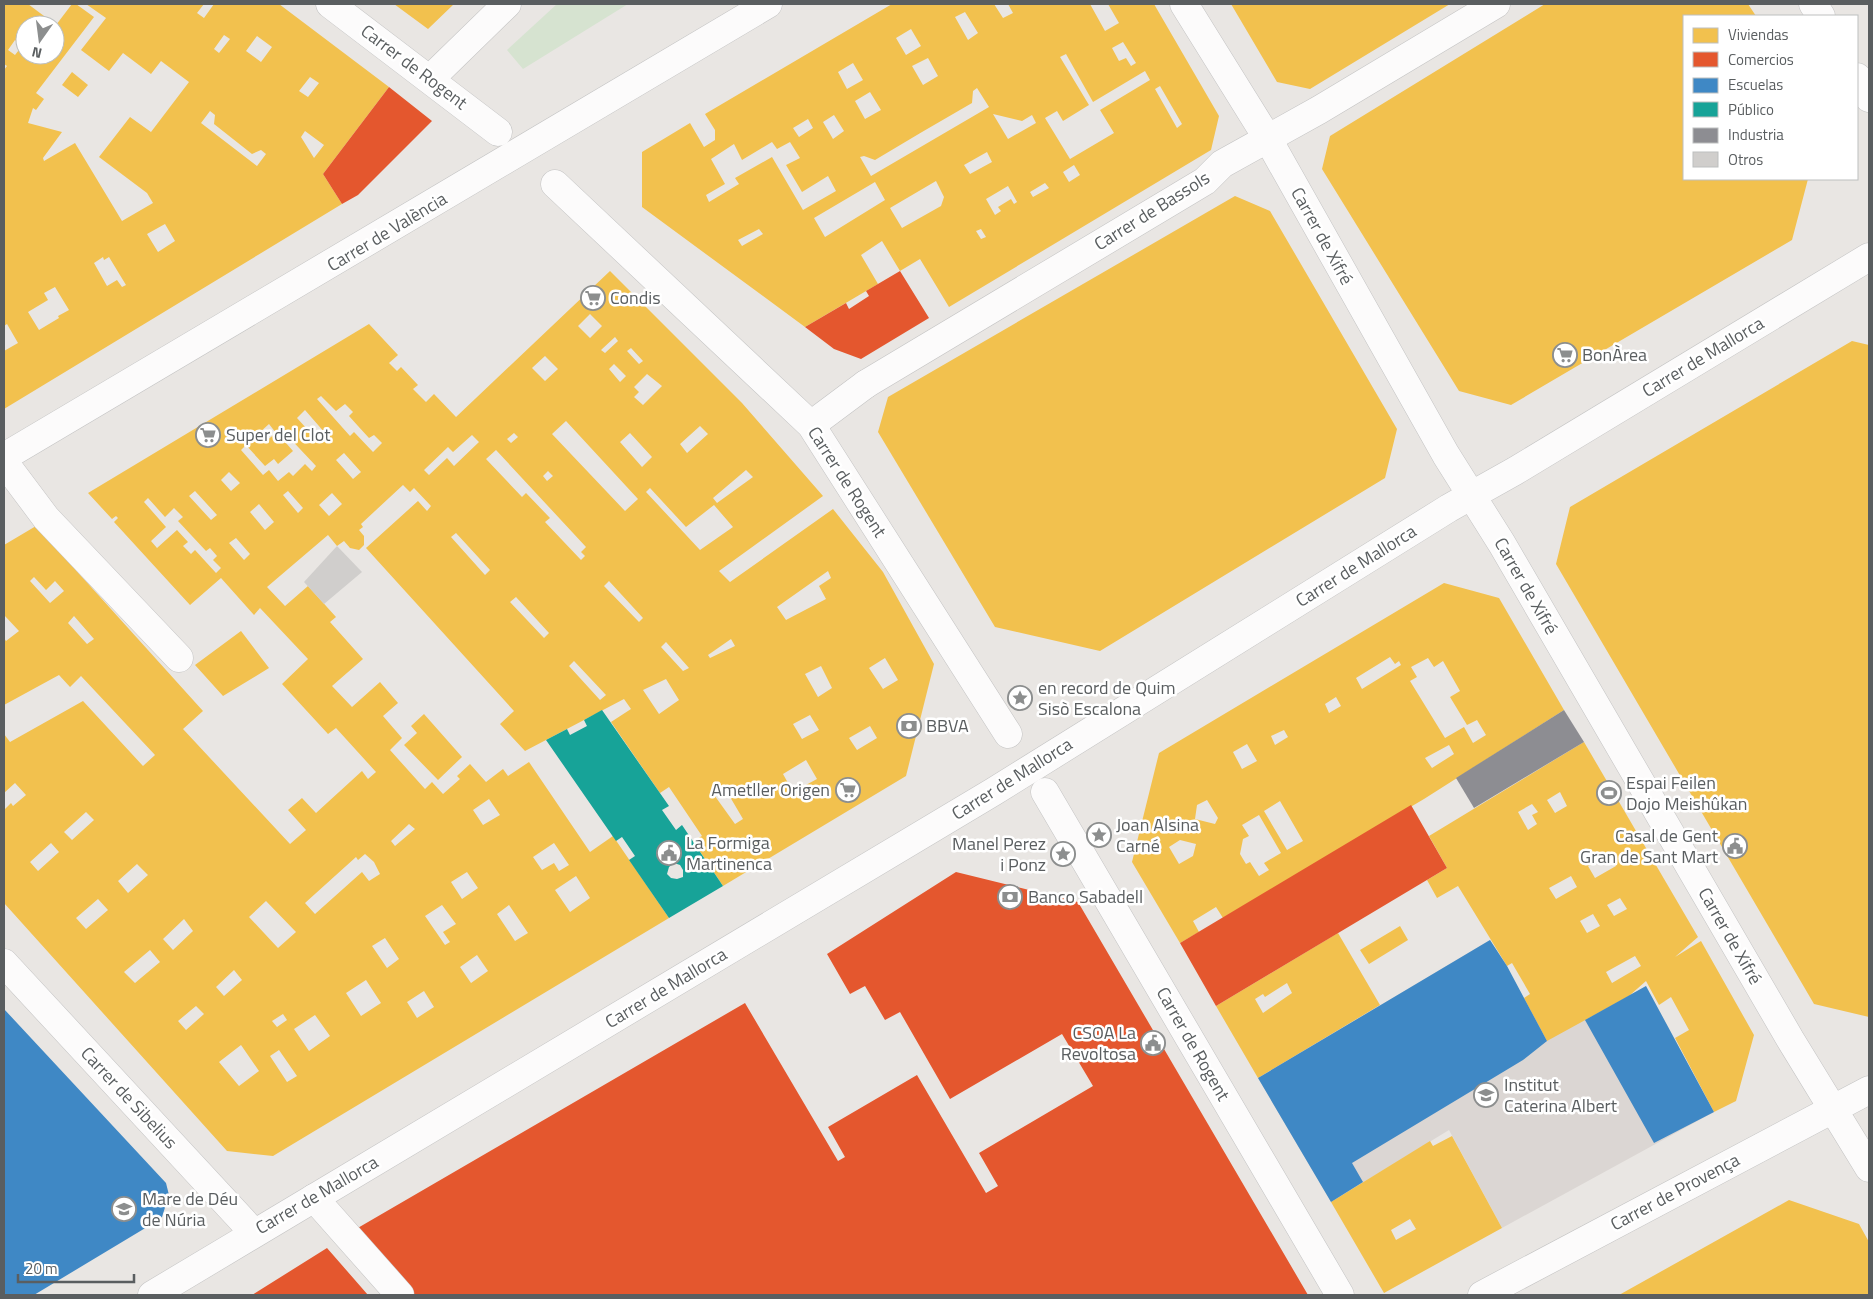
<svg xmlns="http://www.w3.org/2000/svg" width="1873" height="1299" viewBox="0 0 1873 1299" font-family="'Titillium Web',sans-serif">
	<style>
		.education { fill: #dbd6d3 }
		.green { fill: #d6e3d0 }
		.homes { fill: #f2c14e; fill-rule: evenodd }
		.shops { fill: #e4572e }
		.schools { fill: #3f88c5 }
		.public { fill: #17a398; fill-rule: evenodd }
		.industry { fill: #8d8d92 }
		.building { fill: #d0cecc }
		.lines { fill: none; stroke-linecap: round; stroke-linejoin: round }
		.pedestrian-casing { stroke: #c3c3c3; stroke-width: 29 }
		.minor-casing { stroke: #c3c3c3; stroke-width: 29 }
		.secondary-casing { stroke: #c4c4c4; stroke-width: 29 }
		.pedestrian { stroke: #fcfbfb; stroke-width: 28 }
		.minor { stroke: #fcfbfb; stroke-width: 28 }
		.secondary { stroke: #fcfbfb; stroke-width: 28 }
		.labels { text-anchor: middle; stroke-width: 5; stroke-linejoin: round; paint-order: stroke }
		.street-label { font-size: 18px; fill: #5a5e60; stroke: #fff }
		.poi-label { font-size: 18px; fill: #5a5e60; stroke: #fff; text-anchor: start }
	</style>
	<rect width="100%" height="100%" fill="#e9e6e3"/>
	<path class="education" d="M1490,940l34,58 105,-2 17,-10 68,126 -212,116 -53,-98 -118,72 -73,-124z"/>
	<path class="green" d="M557,4h71l-105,65 -16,-19z"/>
	<path class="homes" d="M4,4h24l28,21 16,-21h4l18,13 -58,76 8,6 -8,11 -3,-2 -5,15 34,9 -19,26 1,3 31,-18 47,78 31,-18 -6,-10 -48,-36 31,-40 21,15 38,-50 -28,-21 -10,13 -28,-21 -14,18 -28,-21 25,-32 -20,-14h118l-7,9 7,5 10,-14h65l110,83 -66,87 19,30 -338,205v-58l14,-8 -11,-19 -3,2v-256l3,-4 -3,-2zM32,18l7,5 -2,2h18v30h-30v-30zM224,35l6,4 -11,14 -5,-4zM257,36l15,11 -11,15 -15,-11zM15,40l7,6 -7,9 -7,-5zM310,77l9,6 -11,14 -9,-6zM210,111l5,4 -1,9 38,30 9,-4 5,4 -9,12 -56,-43zM305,131l19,14 -10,13 -13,-21zM165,224l10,17 -17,11 -11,-18zM103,257l1,3 5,-3 17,28 -4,2 -5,-7 -10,6 -13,-23zM55,287l14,23 -11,6 1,2 -20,12 -11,-18 20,-12 -4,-7z
		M394,4h60l-26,25z
		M892,4h102l9,14 10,-5 -5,-9h82l15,27 14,-8 -11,-19h46l65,112 -8,34 -262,157 -29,-48 -20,12 -18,-30 -21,14 17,29 -73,43 -163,-120v-55l48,-29 14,24 11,-7v-10l-10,-16zM965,12l13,21 -10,7 -13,-23zM911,29l10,17 -15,9 -10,-17zM1123,42l13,21 -5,3 -5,-8 -7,3 -7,-13zM1066,54l27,48 52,-31 5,9 -50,30 14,23 -44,26 -25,-41 12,-7 6,10 26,-16 -29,-48zM928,58l10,18 -15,9 -11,-19zM853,63l10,17 -16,9 -9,-17zM1160,86l22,38 -5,4 -22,-39zM977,88l12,19 -118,69 -11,-19 4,-1 11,4 47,-28 50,-29 1,-12zM870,92l11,18 -16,9 -10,-18zM993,114l29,7 10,-6 4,8 -28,16zM834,115l10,16 -11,8 -10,-17zM808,119l5,9 -14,9 -6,-9zM772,142l5,7 13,-7 10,16 -14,7 16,27 26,-16 8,15 -33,19 -31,-53 -37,21 4,6 -30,18 -3,-7 19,-11 -14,-25 23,-15 8,16zM987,152l5,10 -22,12 -6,-9zM1074,165l6,10 -11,7 -6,-10zM936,181l8,16 -3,9 -39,22 -12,-20zM875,182l10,18 -60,37 -11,-19zM1045,183l4,5 -16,9 -3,-5zM1008,186l9,16 -3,2 -3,-5 -13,8 3,4 -6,4 -9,-16zM759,229l4,5 -21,12 -4,-6zM981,229l5,8 -5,2 -5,-8z
		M1231,4h219l-140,85 -33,-7z
		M1545,4h203l8,12h-72v163h124l-16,61 -281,165 -52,-14 -137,-222 8,-33z
		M72,72l16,13 -10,12 -16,-12z
		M1235,196l35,15 127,218 -12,49 -285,173 -105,-24 -117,-195 10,-35z
		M610,271l132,132 81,93 -104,75 11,11 103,-73 50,63 51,92 -28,112 -183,110 -30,-45 9,-5 -33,-49 -9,6 -49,-71 20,-13 -7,-10 -99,52 -25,-27 14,-13 -148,-163 52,-47 9,10 4,-5 -17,-18 -4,4 -7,-7 -42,39 2,3 -4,3 5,6v9l-5,5 -9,-2 -6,-7 -7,5 -9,-11 -61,52 18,19 23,-20 28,31 -6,5 33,37 -31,27 20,21 28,-25 18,21 -15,13 19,22 -12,12 35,39 7,-7 11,12 17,-15 -3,-3 13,-12 16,18 17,-13 5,7 21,-14 61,90 23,-16 56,82 -396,238 -46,-5 -223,-248v-93l7,-7 2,3 13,-11 -11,-12 -11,10v-59l6,8 73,-41 60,65 12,-11 -74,-79 -11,11 -11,-12 -55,30v-67l2,3 13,-10 -15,-16v-70l32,-19 167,185 -20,18 107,115 16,-14 -18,-20 14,-12 14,15 46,-42 6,8 8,-7 -40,-44 -8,6 -46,-50 26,-25 -48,-51 -6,7 -33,-37 -31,27 -76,-83 4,-4 -2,-2 -4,3 -24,-26 281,-169 29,31 -9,8 8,8 4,-4 17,18 -5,4 13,13 8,-8 22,23zM590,314l12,12 -12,12 -12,-12zM615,337l3,4 -13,12 -4,-3zM631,348l12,13 -4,3 -12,-13zM545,356l13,13 -13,12 -13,-13zM614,364l12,12 -6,6 -11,-13zM647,374l15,12 -19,19 -9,-8 5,-5 -5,-5zM321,396l15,15 9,-7 8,8 -4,4 9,10 11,12 5,-3 8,8 -9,9 -19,-20 -4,4 -33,-37zM305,410l20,23 -8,7 -20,-22zM566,421l72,78 -13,12 -73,-77zM269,424l7,9 -10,8 -7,-8zM700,426l8,8 -21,19 -7,-9zM283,431l33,35 -4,5 -7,-7 -12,12 -4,-4 -11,9 -9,-11 -6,5 -22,-25 5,-5 -9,-9 5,-4 7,8 -4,4 20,22 9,-7 4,5 15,-13 -14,-16zM514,433l4,4 -7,6 -4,-4zM630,433l22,24 -10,10 -22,-25zM472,435l7,7 -25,24 -7,-8 -18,17 -5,-5 24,-23 5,5zM496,450l90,97 -5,5 4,4 -4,4 -36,-38 5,-4 -24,-25 -4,4 -36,-38zM344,453l17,19 -8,7 -17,-19zM746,470l7,7 -36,26 -4,-5zM548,471l5,5 -6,5 -4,-5zM229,472l11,11 -9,8 -10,-11zM650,488l36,39 28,-22 19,22 -33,23 -54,-58zM195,491l22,24 -6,5 -22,-24zM288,491l15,17 -5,5 -15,-18zM332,493l10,11 -13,12 -10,-11zM148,498l17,19 9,-9 9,9 -5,4 28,30 4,-3 7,8 -4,4 8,8 -5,5 -21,-23 -4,4 -8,-8 5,-4 -11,-12 -20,18 -6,-7 15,-14 -22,-25zM259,504l15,18 -9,8 -15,-18zM456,533l34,37 -5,5 -34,-38zM236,538l14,16 -6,6 -15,-17zM828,571l3,7 -12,8 7,13 -40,21 -9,-13zM34,577l12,13 9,-9 9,10 -14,12 -20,-22zM609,581l34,37 -4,4 -35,-36zM516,597l33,36 -5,5 -34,-36zM74,616l20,23 -7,5 -19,-21zM731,639l4,7 -25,12 -2,-3zM666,642l23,26 -6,3 -22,-24zM885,658l13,22 -15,9 -14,-21zM574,661l32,34 -6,5 -31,-34zM821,666l11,22 -14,9 -13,-23zM666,679l13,21 -20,14 -16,-24zM810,715l9,15 -17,9 -9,-15zM870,726l7,12 -20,12 -8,-12zM806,760l11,19 -24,13 -10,-18zM723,785l20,34 -8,5 -23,-32zM489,799l11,16 -17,10 -10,-15zM86,812l8,8 -22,20 -8,-8zM409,824l6,5 -20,17 -4,-5zM51,843l8,9 -21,19 -8,-9zM554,843l15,22 -10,6 -5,-8 -12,7 -9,-13zM365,854l9,8 6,12 -11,7 -7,-9 -47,42 -10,-11 51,-46 2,3zM137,864l11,11 -20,18 -10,-12zM467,872l11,16 -16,11 -11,-17zM576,876l14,22 -20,14 -15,-22zM98,899l10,11 -22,19 -10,-11zM266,901l30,31 -18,16 -29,-31zM442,905l14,19 -13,8 7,10 -5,3 -20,-29zM509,905l19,28 -13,8 -18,-27zM184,919l9,12 -20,19 -10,-11zM385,938l14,21 -12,9 -15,-22zM150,950l10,12 -25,21 -11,-11zM477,955l11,16 -17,12 -11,-16zM234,970l8,10 -18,16 -8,-9zM366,980l15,23 -20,13 -15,-23zM424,991l10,16 -17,11 -10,-16zM196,1006l8,8 -18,16 -8,-9zM283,1014l4,6 -10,7 -5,-6zM315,1015l15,21 -21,15 -15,-22zM241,1045l18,26 -20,15 -20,-24zM279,1050l18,26 -10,6 -17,-26z
		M1852,341l17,4v672l-55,-13 -258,-440 14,-57z
		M1444,583l55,15 65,112 -140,89 -201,119 -7,-11 -23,14 6,11 -19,11 -48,-81 27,-109zM1390,657l5,7 4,-3 2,4 -39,24 -6,-11zM1428,658l6,9 9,-6 17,30 -10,6 17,28 10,-5 9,15 -13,8 -9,-16 -19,11 -35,-57 7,-4 -6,-10zM1336,697l5,9 -12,7 -4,-9zM1284,730l4,7 -13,8 -4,-9zM1247,744l10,17 -15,8 -9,-17zM1449,745l5,9 -22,14 -7,-10zM1207,800l11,18 -3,6 -20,-5 2,-14zM1280,801l23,40 -16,9 -23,-39zM1259,815l22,38 -17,10 5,7 -10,6 -9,-14 -4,2 -6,-10 3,-15 6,-3 -7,-11zM1180,840l16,4 -3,12 -14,8 -10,-17z
		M241,631l28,37 -46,28 -28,-31z
		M424,714l38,43 -24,23 -34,-35 13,-12 -6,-7z
		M1584,742l114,195 -23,20 26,-16 53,94 -18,66 -22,11 -39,-74 14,-8 -18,-33 -12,8 -13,-24 -17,15 -82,45 -23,-43 6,-4 -18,-31 -5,3 -49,-80 -21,12 -10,-18 20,-12 -18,-32zM1560,792l7,14 -12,7 -8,-13zM1532,804l6,8 -6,3 5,9 -9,6 -10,-18zM1609,854l7,12 -21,12 -7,-12zM1571,876l6,11 -21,12 -7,-11zM1620,898l7,11 -13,7 -7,-11zM1593,914l7,12 -13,7 -7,-12zM1635,956l6,10 -29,17 -6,-11z
		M1400,926l8,14 -39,24 -9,-14z
		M1338,933l42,72 -122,73 -42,-72zM1287,983l5,10 -29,20 -8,-14 8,-5 2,3z
		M1452,1136l50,92 -118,65 -53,-91 99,-61 3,5zM1410,1219l6,10 -20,11 -5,-10z
		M1789,1200l70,24 10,18v53h-250z"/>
	<path class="shops" d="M389,87l43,34 -74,74 -16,9 -19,-30z
		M900,271l29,47 -68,41 -27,-10 -29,-22 41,-24 3,6 20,-13 -3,-5z
		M1411,805l36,63 -231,138 -36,-63z
		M956,872l122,30 230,393h-894l-58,-66 389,-226 93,158 7,-4 -17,-30 89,-52 69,118 12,-7 -19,-33 114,-67 -31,-52 -112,65 -50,-87 -15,8 -20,-34 -15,8 -23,-40z
		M327,1248l41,47h-116z"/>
	<path class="schools" d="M1490,940l17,26 40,75 -24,19 -171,103 11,19 -32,20 -73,-124z
		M1646,986l68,126 -60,31 -69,-123z
		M4,1009l162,174 3,12 -7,22 -10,7 -118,71h-30z"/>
	<path class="public" d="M602,710l67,96 -7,4 14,20 6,-5 41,61 -54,32 -40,-58 6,-4 -13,-19 -6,4 -70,-101 21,-11 3,6 17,-9 -3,-6zM674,863l6,2 3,5v7l-6,2 -6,-1 -4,-4 2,-7z"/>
	<path class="industry" d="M1564,710l20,32 -110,66 -18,-30z"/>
	<path class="building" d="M337,546l25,26 -38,32 -20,-22z"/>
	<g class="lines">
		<defs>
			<path id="pedestrian" d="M330,4l168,128
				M430,79l77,-75
				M555,184l256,241 197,309
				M811,425l55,-41
				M1045,792l295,503
				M4,963l250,270
				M314,1198l86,97"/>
			<path id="minor" d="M1184,4l84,135 178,316 56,89 288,495 79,129
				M1813,4l8,12
				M1857,77l12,21
				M866,384l339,-203 17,-17 97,-54 177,-106
				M4,462l42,56 133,140
				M1482,1295l387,-205"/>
			<path id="secondary" d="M4,457l764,-453
				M152,1295l841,-503 456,-284 66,-37 354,-214"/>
		</defs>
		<use href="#pedestrian" class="pedestrian-casing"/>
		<use href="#minor" class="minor-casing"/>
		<use href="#secondary" class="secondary-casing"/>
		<use href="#pedestrian" class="pedestrian"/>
		<use href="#minor" class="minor"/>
		<use href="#secondary" class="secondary"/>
	</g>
	<defs>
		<symbol id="supermarket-ring" viewBox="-11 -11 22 22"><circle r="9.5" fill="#fff" stroke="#8c8e8e" stroke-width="1.5"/><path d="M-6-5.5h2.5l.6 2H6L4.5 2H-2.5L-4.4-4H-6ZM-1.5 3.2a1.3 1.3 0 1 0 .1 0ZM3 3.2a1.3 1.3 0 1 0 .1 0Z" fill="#8c8e8e"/></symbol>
		<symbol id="sight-ring" viewBox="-11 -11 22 22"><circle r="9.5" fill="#fff" stroke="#8c8e8e" stroke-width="1.5"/><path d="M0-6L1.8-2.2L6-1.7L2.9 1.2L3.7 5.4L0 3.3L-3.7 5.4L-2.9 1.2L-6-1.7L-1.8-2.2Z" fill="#8c8e8e"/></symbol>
		<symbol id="bank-ring" viewBox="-11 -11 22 22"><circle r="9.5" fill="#fff" stroke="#8c8e8e" stroke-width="1.5"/><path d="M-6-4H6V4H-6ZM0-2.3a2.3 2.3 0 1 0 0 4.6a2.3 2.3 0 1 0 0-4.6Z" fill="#8c8e8e"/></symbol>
		<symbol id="stadium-ring" viewBox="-11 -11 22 22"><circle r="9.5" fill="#fff" stroke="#8c8e8e" stroke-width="1.5"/><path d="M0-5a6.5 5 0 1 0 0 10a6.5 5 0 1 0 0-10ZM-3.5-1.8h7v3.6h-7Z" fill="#8c8e8e"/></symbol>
		<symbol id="civic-ring" viewBox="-11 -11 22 22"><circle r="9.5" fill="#fff" stroke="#8c8e8e" stroke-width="1.5"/><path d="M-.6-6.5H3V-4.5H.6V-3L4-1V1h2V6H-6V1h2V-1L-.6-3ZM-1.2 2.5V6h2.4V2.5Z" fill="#8c8e8e"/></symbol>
		<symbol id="school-ring" viewBox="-11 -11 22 22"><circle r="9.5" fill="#fff" stroke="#8c8e8e" stroke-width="1.5"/><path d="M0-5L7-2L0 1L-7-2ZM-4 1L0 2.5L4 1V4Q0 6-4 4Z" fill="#8c8e8e"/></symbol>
	</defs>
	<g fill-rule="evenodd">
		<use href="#supermarket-ring" x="579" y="284" width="28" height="28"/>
		<use href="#supermarket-ring" x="1551" y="341" width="28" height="28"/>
		<use href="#supermarket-ring" x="194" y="421" width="28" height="28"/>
		<use href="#sight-ring" x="1006" y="684" width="28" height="28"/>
		<use href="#bank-ring" x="895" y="712" width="28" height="28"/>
		<use href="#supermarket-ring" x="834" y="776" width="28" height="28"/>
		<use href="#stadium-ring" x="1595" y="779" width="28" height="28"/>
		<use href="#sight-ring" x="1085" y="821" width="28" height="28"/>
		<use href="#civic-ring" x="1721" y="832" width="28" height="28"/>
		<use href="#civic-ring" x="655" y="839" width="28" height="28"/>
		<use href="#sight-ring" x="1049" y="840" width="28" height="28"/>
		<use href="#bank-ring" x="996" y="883" width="28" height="28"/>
		<use href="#civic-ring" x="1139" y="1029" width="28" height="28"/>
		<use href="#school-ring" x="1472" y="1081" width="28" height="28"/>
		<use href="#school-ring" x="110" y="1195" width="28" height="28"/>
	</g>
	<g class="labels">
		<g class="street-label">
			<text transform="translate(414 67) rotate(37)" y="6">Carrer de Rogent</text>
			<text transform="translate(1152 211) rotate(-32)" y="6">Carrer de Bassols</text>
			<text transform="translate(387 232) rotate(-31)" y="6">Carrer de València</text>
			<text transform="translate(1322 236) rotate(61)" y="6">Carrer de Xifré</text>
			<text transform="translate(1703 357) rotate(-31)" y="6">Carrer de Mallorca</text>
			<text transform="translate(847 482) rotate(57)" y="6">Carrer de Rogent</text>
			<text transform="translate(1356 566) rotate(-32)" y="6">Carrer de Mallorca</text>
			<text transform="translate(1526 586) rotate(60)" y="6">Carrer de Xifré</text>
			<text transform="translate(1012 779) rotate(-32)" y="6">Carrer de Mallorca</text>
			<text transform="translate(1730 936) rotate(60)" y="6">Carrer de Xifré</text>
			<text transform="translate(666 988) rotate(-31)" y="6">Carrer de Mallorca</text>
			<text transform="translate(1193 1044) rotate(60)" y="6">Carrer de Rogent</text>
			<text transform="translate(129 1098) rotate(47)" y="6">Carrer de Sibelius</text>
			<text transform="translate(1675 1192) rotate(-28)" y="6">Carrer de Provença</text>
			<text transform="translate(317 1195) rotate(-30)" y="6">Carrer de Mallorca</text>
		</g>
		<g class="poi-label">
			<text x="610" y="304">Condis</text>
			<text x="1582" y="361">BonÀrea</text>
			<text x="226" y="441">Super del Clot</text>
			<text x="1038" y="694">en record de Quim<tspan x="1038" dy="21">Sisò Escalona</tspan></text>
			<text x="926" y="732">BBVA</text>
			<text x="1626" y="789">Espai Feilen<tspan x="1626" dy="21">Dojo Meishûkan</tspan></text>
			<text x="830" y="796" text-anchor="end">Ametller Origen</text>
			<text x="1116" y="831">Joan Alsina<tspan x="1116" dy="21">Carné</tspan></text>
			<text x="1718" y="842" text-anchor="end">Casal de Gent<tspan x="1718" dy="21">Gran de Sant Mart</tspan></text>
			<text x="686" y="849">La Formiga<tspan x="686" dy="21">Martinenca</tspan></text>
			<text x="1046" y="850" text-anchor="end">Manel Perez<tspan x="1046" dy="21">i Ponz</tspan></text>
			<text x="1028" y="903">Banco Sabadell</text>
			<text x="1136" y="1039" text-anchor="end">CSOA La<tspan x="1136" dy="21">Revoltosa</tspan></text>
			<text x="1504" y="1091">Institut<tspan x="1504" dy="21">Caterina Albert</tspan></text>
			<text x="142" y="1205">Mare de Déu<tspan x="142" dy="21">de Núria</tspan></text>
		</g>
	</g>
	<rect width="1873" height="1299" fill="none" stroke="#5a5e60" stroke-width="10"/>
	<rect x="1683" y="15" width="175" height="165" fill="#ffffff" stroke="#bdbfbf"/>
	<rect x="1693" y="28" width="25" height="15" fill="#f2c14e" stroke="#bdbfbf"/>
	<text x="1728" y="40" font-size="15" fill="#5a5e60">Viviendas</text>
	<rect x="1693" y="52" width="25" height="15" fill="#e4572e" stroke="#bdbfbf"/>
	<text x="1728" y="65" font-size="15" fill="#5a5e60">Comercios</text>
	<rect x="1693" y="78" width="25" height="15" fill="#3f88c5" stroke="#bdbfbf"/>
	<text x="1728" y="90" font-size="15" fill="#5a5e60">Escuelas</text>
	<rect x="1693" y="102" width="25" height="15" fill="#17a398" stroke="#bdbfbf"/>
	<text x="1728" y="115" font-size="15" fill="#5a5e60">Público</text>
	<rect x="1693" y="128" width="25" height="15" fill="#8d8d92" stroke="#bdbfbf"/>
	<text x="1728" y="140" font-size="15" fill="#5a5e60">Industria</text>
	<rect x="1693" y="152" width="25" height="15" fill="#d0cecc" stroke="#bdbfbf"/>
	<text x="1728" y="165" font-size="15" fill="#5a5e60">Otros</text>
	<g transform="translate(40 40) rotate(194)"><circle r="24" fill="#ffffff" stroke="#bdbfbf"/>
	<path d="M0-4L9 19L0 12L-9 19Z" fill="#8c8e8e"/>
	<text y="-8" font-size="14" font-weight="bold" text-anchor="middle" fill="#5a5e60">N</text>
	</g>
	<path d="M18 1274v8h116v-8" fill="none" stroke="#5a5e60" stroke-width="2.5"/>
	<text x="25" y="1274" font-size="15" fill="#5a5e60" stroke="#ffffff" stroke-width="4" paint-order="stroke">20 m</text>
</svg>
